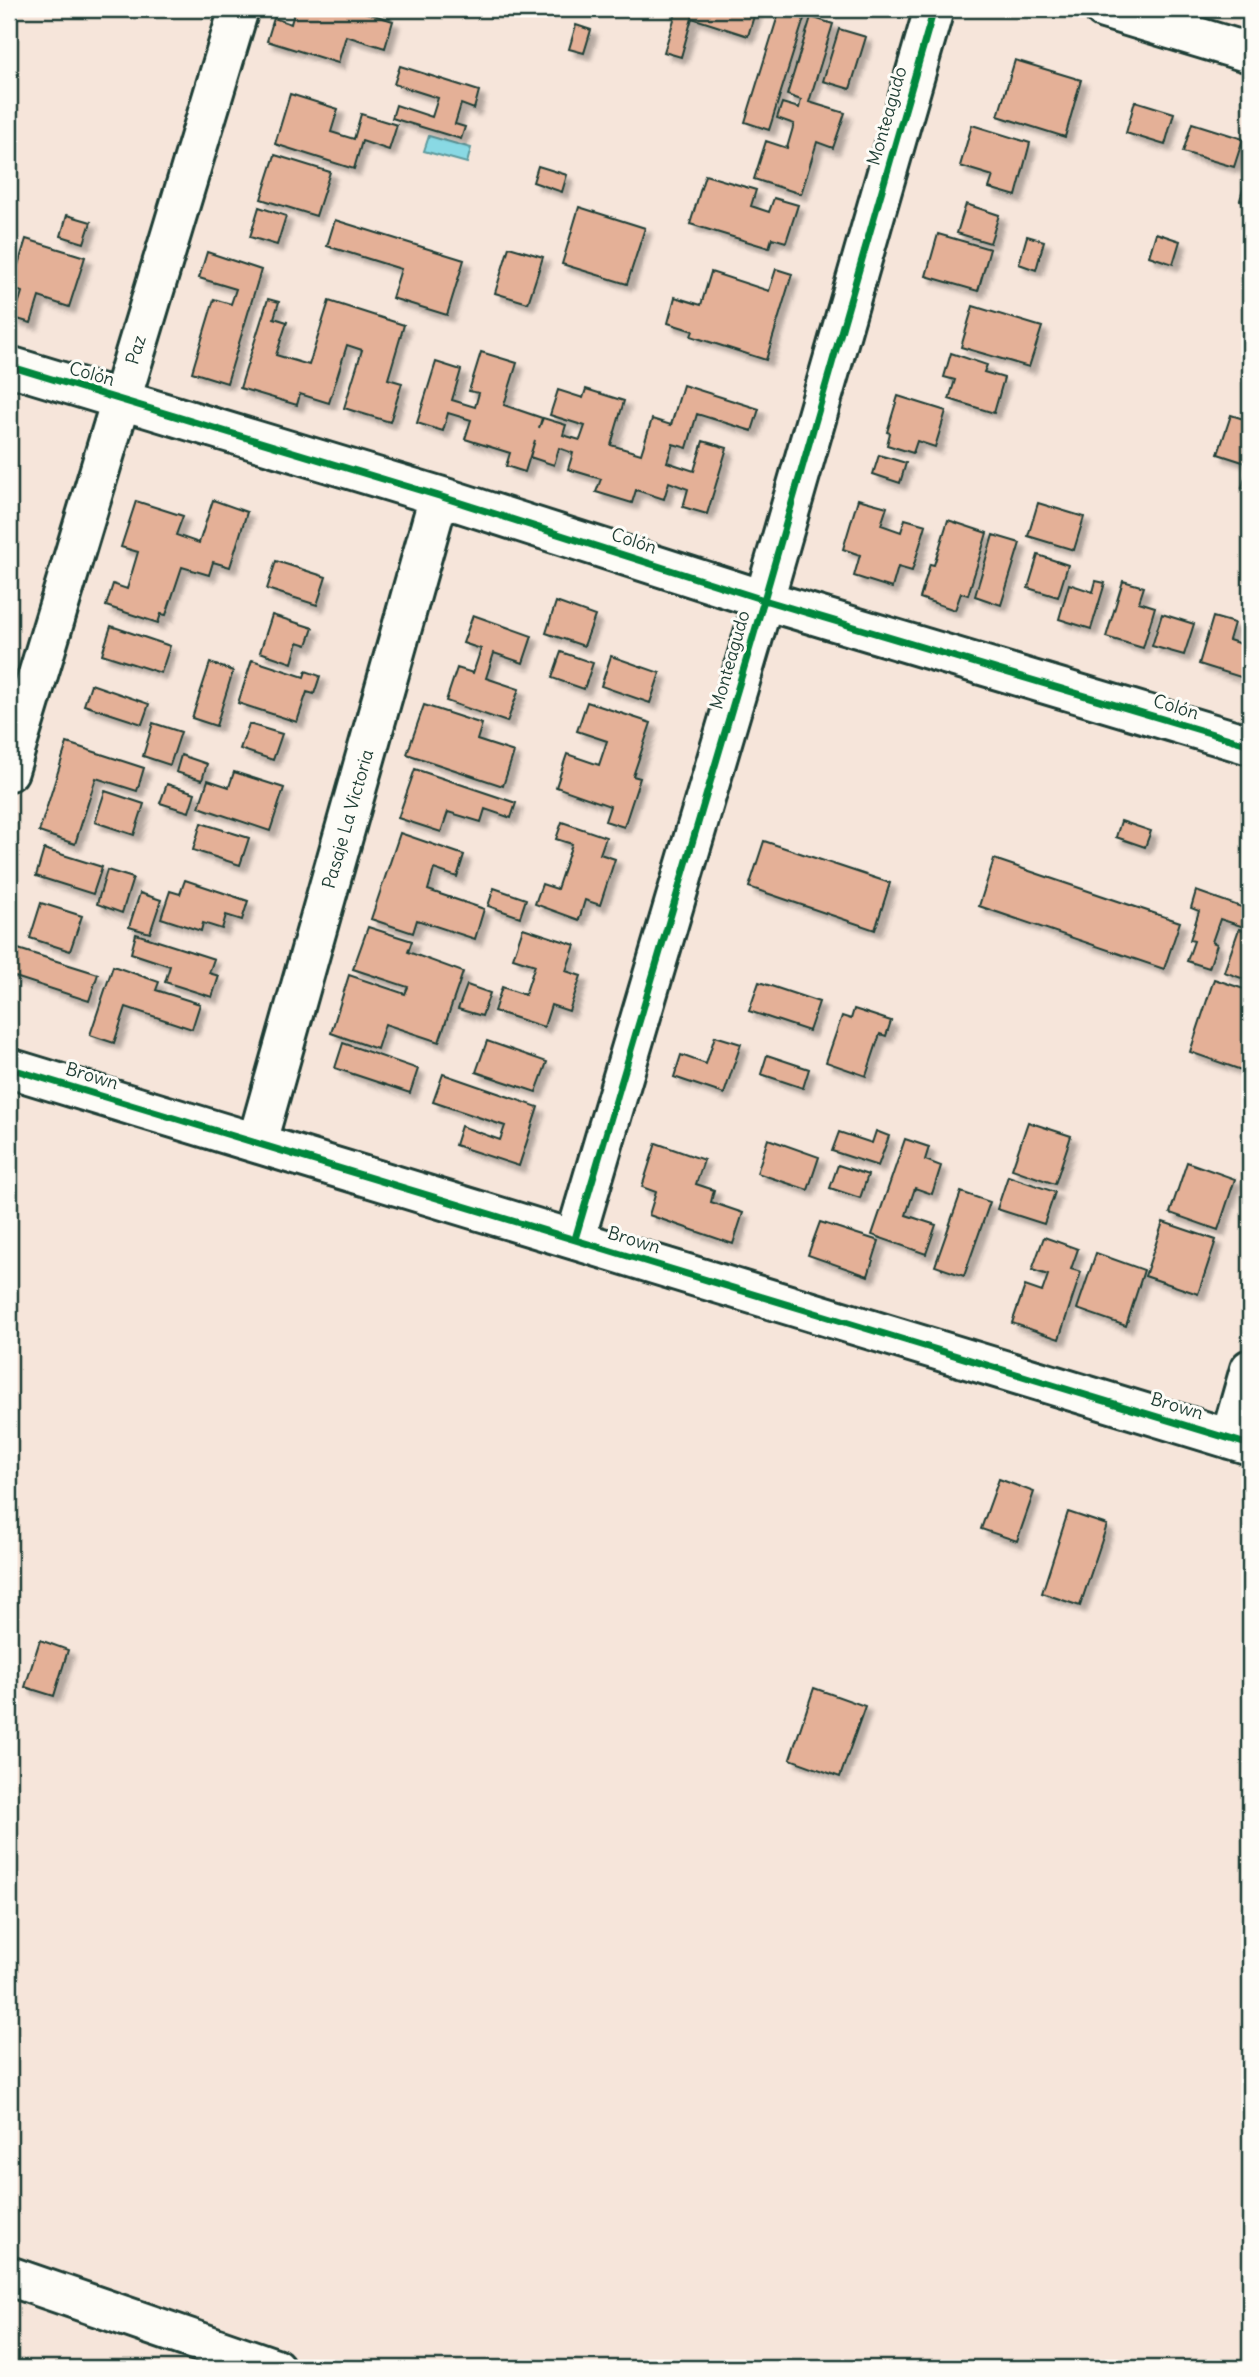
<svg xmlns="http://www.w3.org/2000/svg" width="1259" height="2377" viewBox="0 0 1259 2377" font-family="Delius,sans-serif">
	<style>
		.water { fill: #89d9e4; stroke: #5f9b9e; stroke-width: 2 }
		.building { fill: #e4b097; stroke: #1f3d34; stroke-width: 2; filter: url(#shadow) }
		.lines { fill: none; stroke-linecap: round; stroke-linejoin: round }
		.minor-casing { stroke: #1f3d34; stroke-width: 44 }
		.minor { stroke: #fdfcf7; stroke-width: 38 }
		.cycleway-casing { stroke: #fdfcf7; stroke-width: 11 }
		.cycleway { stroke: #00873e; stroke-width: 7 }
		.labels { text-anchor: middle; stroke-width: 6; stroke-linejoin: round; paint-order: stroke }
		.street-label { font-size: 18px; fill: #1f3d34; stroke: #fdfcf7 }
	</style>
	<defs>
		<filter id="shadow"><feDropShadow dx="6" dy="6" stdDeviation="2" flood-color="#0004"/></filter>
	</defs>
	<rect width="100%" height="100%" fill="#f6e5da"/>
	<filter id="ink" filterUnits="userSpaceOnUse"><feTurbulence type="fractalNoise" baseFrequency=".0143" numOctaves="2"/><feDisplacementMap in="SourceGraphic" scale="14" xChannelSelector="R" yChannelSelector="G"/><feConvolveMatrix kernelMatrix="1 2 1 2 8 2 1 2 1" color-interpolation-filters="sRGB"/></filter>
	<g filter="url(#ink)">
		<path class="water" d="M429,136l42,12 -4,15 -43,-12z"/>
		<path class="building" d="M295,9h59l39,12 -8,27 -39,-12 -8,27 -71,-22 7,-23 17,6z
			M663,9h93l-8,27 -56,-18 -11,39 -17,-5 12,-39z
			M780,9h27l-38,121 -24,-8z
			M811,17l22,7 -24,78 36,11 -12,35 -16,-6 -16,52 -47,-15 12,-38 21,7 7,-24 -17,-6 5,-15 17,5 2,-8 -14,-5z
			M576,25l15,5 -7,23 -15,-4z
			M839,29l27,8 -16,52 -27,-8z
			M1015,60l66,20 -16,57 -67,-21z
			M400,66l79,25 -5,18 -13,-5 -6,20 10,3 -4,12 -69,-21 4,-13 36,12 6,-19 -44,-14z
			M290,94l48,15 -7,23 23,7 7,-25 36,11 -8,25 -27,-9 -8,28 -79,-25z
			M1135,101l39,12 -9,32 -39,-12z
			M1192,123l51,16 -9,28 -51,-15z
			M972,125l58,18 -14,53 -27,-8 4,-12 -33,-10z
			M275,155l55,17 -14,44 -55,-17z
			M1250,165v38l-10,-3z
			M538,166l29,9 -5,17 -29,-10z
			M705,175l51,15 -5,16 18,6 5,-14 24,7 -12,37 -14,-4 -3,10 -79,-24z
			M966,204l33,11 -9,28 -33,-10z
			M259,207l27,9 -9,29 -27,-8z
			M579,207l66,21 -18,56 -65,-20z
			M67,215l24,7 -7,21 -23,-7z
			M335,220l129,40 -17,55 -55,-17 9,-29 -74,-23z
			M1156,233l24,8 -7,23 -24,-8z
			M938,234l52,15 -12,42 -52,-15z
			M1027,236l17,5 -8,29 -17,-6z
			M26,239l59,18 -16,50 -30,-10 -8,26 -17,-5 8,-26 -11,-4z
			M509,247l34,10 -15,46 -33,-10z
			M207,252l54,18 -34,113 -35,-11 22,-73 17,5 5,-15 -37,-11z
			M776,269l16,5 -26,86 -75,-24 2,-5 -25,-8 7,-26 26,8 10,-33 58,19z
			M268,299l11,3 -5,16 13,4 -11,33 33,10 20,-64 75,24 -16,54 14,4 -12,39 -46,-14 18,-58 -15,-5 -18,58 -29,-9 -3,11 -57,-17z
			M973,306l69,21 -13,40 -68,-20z
			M481,352l36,11 -13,42 38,13 -3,10 4,-10 23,7 -3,10 17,5 5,-14 -35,-11 8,-25 25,8 3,-9 38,12 -13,44 30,9 11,-35 19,6 12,-40 76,24 -7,22 -55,-17 -10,34 -14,-4 -6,18 27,9 9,-30 24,7 -20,66 -24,-7 5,-18 -19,-7 -5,17 -28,-9 -4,13 -36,-11 5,-13 -33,-10 5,-16 -14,-5 -5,17 -24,-8 5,-17 -10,32 -19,-6 4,-13 -45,-14 6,-19 -23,-7 -5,18 -26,-8 19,-61 25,8 -9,30 23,7 4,-14 -10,-2z
			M951,353l36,12 -3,7 20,6 -10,35 -45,-14 6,-19 -11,-3z
			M898,396l48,15 -11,36 -18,-6 -4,12 -26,-8 3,-12 -3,-1z
			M1231,415l19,6v69l-8,-2 7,-24 -31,-10z
			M879,455l27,8 -6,20 -27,-9z
			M858,499l29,8 -6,18 20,7 4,-13 21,6 -14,46 -14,-4 -6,21 -38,-12 6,-21 -17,-6z
			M213,500l34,12 -17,55 -17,-5 -4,13 -27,-8 -16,48 -5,-1 -3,9 -52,-17 7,-22 14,5 11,-37 -17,-5 15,-46 47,15 -7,19 23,8z
			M1038,503l46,14 -10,33 -46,-14z
			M948,520l39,13 -19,62 -7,-2 -6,17 -35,-12 10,-34 4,1z
			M993,535l27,8 -19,62 -26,-9z
			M1038,555l30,10 -10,32 -30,-9z
			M276,561l50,16 -9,28 -50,-16z
			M1096,581l9,2 -14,46 -32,-10 10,-35 24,8z
			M1123,581l21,6 -5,15 16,5 -12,41 -37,-11z
			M556,602l39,14 -11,30 -38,-13z
			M1162,614l32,10 -10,31 -32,-9z
			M272,615l41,13 -6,17 -9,-3 -6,21 -32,-11z
			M473,615l59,21 -9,27 -29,-10 -8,25 33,11 -12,33 -61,-21 11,-33 16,5 8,-24 -18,-6z
			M1213,617l21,6 -5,17 21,7v33l-51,-16z
			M111,626l59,20 -9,27 -59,-19z
			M561,652l32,11 -9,26 -32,-11z
			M611,656l49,17 -10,30 -49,-17z
			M252,660l52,17 2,-6 14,5 -6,18 -7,-2 -10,30 -59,-19z
			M210,663l23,8 -17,55 -24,-8z
			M91,684l58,20 -7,20 -58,-19z
			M587,702l64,21 -18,53 7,2 -16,49 -19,-6 5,-15 -54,-19 11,-33 32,11 8,-24 -30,-10z
			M424,705l58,19 -5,16 37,12 -11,34 -96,-32z
			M153,723l28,9 -11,33 -27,-9z
			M249,724l33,10 -9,26 -33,-11z
			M67,743l77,25 -7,23 -41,-13 -21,66 -36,-12z
			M181,755l26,9 -5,16 -26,-8z
			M415,769l101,34 -5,15 -26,-9 -4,13 -33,-10 -7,20 -43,-14z
			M234,772l50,16 -14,43 -71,-24 9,-27 21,7z
			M167,784l28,9 -6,19 -29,-9z
			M105,791l39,13 -10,31 -39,-13z
			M1121,821l30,10 -6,16 -29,-10z
			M562,822l44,15 -6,17 15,5 -15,46 -15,-5 -6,20 -44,-16 7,-20 15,5 15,-45 -16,-5z
			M201,823l48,15 -9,27 -47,-15z
			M400,833l64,22 -7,22 -23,-8 -6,21 56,19 -9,30 -58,-19 -4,13 -42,-14z
			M764,841l126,42 -15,47 -126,-43z
			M44,849l58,18 -9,27 -57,-18z
			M994,859l186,63 -16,47 -185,-63z
			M107,870l26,8 -11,35 -25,-9z
			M185,880l63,21 -6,19 -16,-5 -4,14 -19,-6 -2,8 -40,-13 9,-27 10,3z
			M494,888l32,11 -6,18 -32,-11z
			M1196,891l54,19 -6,17 -24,-8 -8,23 5,2 -8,24 -22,-7 7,-20 -4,-1 9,-29 -8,-3z
			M140,893l21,7 -11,33 -21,-6z
			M41,903l41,13 -12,35 -40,-13z
			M368,927l44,14 -4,11 55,20 -24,70 -54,-18 -8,25 -46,-16 18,-58 56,19 3,-7 -55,-18z
			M523,928l52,17 -9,26 15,5 -12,35 -18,-6 -7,22 -50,-16 8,-24 23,8 10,-30 -22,-7z
			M1239,929l11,4v48l-26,-9z
			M136,934l78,25 -5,14 10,3 -7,21 -47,-15 5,-16 -39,-13z
			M15,948l83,26 -9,27 -80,-26v-10z
			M113,966l46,16 -3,8 44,14 -8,25 -66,-22 -12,36 -24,-8z
			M1214,979l36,12v82l-60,-21z
			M759,982l60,20 -10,29 -60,-20z
			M467,985l23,8 -8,23 -24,-7z
			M854,1009l37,12 -5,15 -6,-2 -14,42 -40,-14 16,-46 9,3z
			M715,1036l26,8 -17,50 -50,-17 7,-22 25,9z
			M487,1041l60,21 -11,30 -60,-20z
			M343,1043l75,26 -8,24 -75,-25z
			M767,1055l42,14 -6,19 -42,-14z
			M443,1074l95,33 -19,59 -64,-21 6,-19 39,14 5,-14 -72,-24z
			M1028,1122l43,14 -16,48 -43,-15z
			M876,1131l13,5 -11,30 -46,-15 7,-19 33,11z
			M768,1139l51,18 -11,33 -51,-17z
			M905,1139l24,8 -4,13 16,6 -9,28 -17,-6 -9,27 30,10 -10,29 -54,-19z
			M656,1143l48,17 -8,24 18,6 -3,12 32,11 -10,31 -84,-29 7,-23 -14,-5z
			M1187,1162l48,17 -17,51 -48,-17z
			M838,1165l30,10 -8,23 -30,-10z
			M1008,1176l47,16 -11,32 -47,-15z
			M961,1192l29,10 -26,74 -29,-10z
			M820,1222l59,19 -11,35 -60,-21z
			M1163,1222l53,18 -18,54 -53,-18z
			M1044,1237l34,12 -7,20 10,3 -22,67 -47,-16 13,-37 17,6 6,-17 -16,-5z
			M1096,1253l48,17 -18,56 -49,-17z
			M999,1479l35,13 -17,49 -36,-12z
			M1068,1512l39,13 -27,81 -38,-13z
			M40,1640l28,10 -14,46 -29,-9z
			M814,1688l51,18 -25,71 -50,-18z"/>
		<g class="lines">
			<defs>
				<path id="minor" d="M1104,9l146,44
					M9,366l430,130 325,104 486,145
					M9,771l230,-762
					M9,1068l1241,377
					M257,1142l182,-646
					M575,1239l189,-639 170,-591
					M1230,1439l20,-70
					M9,2276l266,92"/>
			</defs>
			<use href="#minor" class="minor-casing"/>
			<use href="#minor" class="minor"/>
			<defs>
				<path id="cycleway" d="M9,366l430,130 325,104 486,145
					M9,1068l1241,377
					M575,1239l189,-639 170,-591"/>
			</defs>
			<use href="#cycleway" class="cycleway-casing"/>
			<use href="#cycleway" class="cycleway"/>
		</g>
	</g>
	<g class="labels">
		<g class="street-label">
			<text transform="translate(887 116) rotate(-74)" y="6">Monteagudo</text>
			<text transform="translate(136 350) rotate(-73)" y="6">Paz</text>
			<text transform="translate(92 374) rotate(16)" y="6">Colón</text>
			<text transform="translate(634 541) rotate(18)" y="6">Colón</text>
			<text transform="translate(730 660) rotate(-74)" y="6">Monteagudo</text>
			<text transform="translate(1176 707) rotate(17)" y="6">Colón</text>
			<text transform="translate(348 819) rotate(-74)" y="6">Pasaje La Victoria</text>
			<text transform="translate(92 1076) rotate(17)" y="6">Brown</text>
			<text transform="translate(634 1240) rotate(17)" y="6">Brown</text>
			<text transform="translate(1177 1406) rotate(17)" y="6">Brown</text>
		</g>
	</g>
	<rect width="1259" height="2377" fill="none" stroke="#fdfcf7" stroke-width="35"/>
	<rect x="18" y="18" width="1224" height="2342" fill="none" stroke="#1f3d34" stroke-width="2.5" filter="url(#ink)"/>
</svg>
